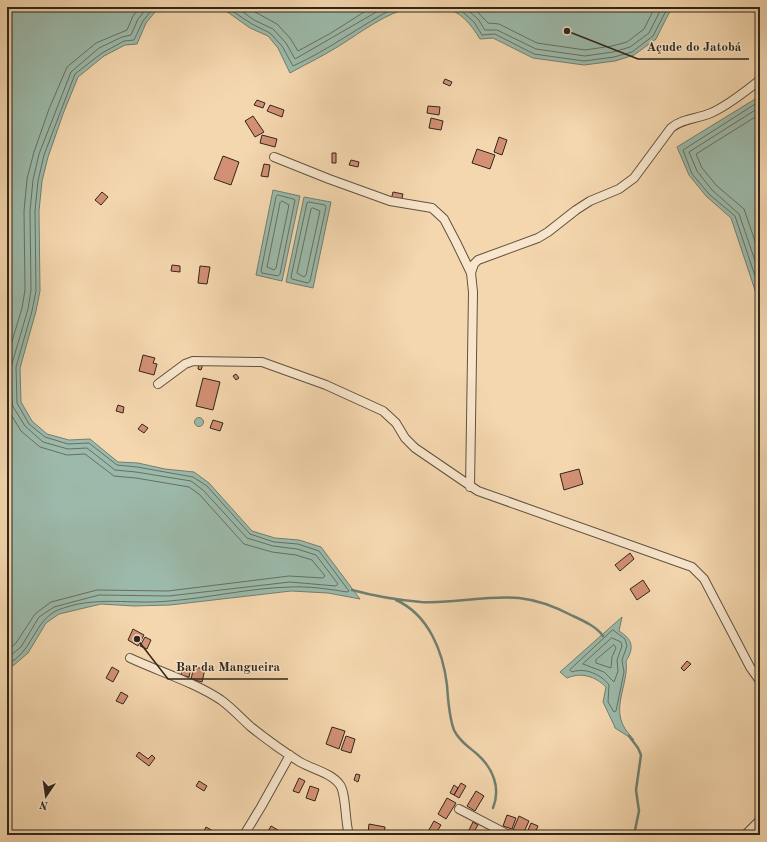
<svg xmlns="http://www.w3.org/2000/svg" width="767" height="842" viewBox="0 0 767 842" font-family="'Old Standard TT',serif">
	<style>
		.water { fill: #9cbaab; stroke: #707f71 }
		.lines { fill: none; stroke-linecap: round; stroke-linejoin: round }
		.shore { stroke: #667062; stroke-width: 1 }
		.stream { stroke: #707f71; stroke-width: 2.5 }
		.building { fill: #d39075; stroke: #2f261a }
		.minor-casing { stroke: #60523f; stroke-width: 10 }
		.minor { stroke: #f8e5cb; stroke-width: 8 }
		.leader { fill: none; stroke: #2f261a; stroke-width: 1.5 }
		.callout-dot { fill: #2f261a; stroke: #f8e5cb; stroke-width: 1.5 }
		.callout-label { font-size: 13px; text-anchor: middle; font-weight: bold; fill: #2f261a; stroke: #f8e5cb; stroke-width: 3; stroke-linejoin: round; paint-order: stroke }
	</style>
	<rect width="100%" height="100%" fill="#f5d7af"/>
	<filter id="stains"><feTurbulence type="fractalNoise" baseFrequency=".005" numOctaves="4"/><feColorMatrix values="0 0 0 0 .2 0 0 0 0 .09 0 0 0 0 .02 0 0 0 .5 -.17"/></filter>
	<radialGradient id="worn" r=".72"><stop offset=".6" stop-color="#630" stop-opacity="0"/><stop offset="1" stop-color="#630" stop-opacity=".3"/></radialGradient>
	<path class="water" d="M7,7h152l-13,16 -9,21 -12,1 -21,11 -26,21 -15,37 -15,43 -6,24 -3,30 1,80 -4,20 -16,57 1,34 11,19 15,13 22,6 21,-1 28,23 20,1 27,6 29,3 15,11 43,48 23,7 24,2 22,7 39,52 -32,-6 -37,-2 -121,14 -36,1 -33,-2 -42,10 -13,9 -18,30 -14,12 -7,3z
		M216,7h196c-28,7 -49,24 -73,39 -16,10 -33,18 -49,27l-12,-25 -10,-12 -18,-8 -24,-17z
		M441,7h231l-16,32 -22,16 -19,6 -31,4 -51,-7 -40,-20 -13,1c-10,-16 -19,-28 -39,-32z
		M760,96v209l-29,-87 -25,-22 -17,-21 -12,-28z
		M273,190l27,6 -18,85 -26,-6z
		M304,197l27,5 -18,86 -27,-6z
		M194.5 422a4.5 4.5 0 1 1 9 0a4.5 4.5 0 1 1-9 0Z
		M622,617l-3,14c13,8 16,16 7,30 3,21 -13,43 -3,64 2,5 7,10 11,15l-19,-12 -1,-3 -11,-23 3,-15c-11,-11 -25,-15 -39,-9l-7,-6z"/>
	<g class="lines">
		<path class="shore" d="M226,7l26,17 18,9 12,13 11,20c36,-16 68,-41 103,-59
			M236,7l18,13 19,9 13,14 9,16 90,-52
			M246,7l31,17 13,14 8,13 33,-18 41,-26
			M457,7l17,15 8,13 13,-1 39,20 50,7 30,-4 18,-5 21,-16 15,-29
			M464,7l14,12 7,11h12l39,19 49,7 28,-4 17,-5 19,-14 13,-26
			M473,7l15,16 11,1 38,19 48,7 27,-4 15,-4 17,-13 11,-22
			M760,101l-77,49 9,24 17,20 26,22 25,75
			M760,107l-71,45 8,19 15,19 27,24 21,61
			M760,114l-64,40 6,14 15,18 27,23 16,47
			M278,195l15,4 2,1 -15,74 -2,2 -16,-3 -1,-2 15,-74z
			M282,201l7,4 -13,63 -2,2 -7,-3 13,-64z
			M309,202l16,3 1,2 -16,74 -2,2 -16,-4 -1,-2 16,-74z
			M313,208l7,3 -14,64 -2,2 -7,-4 14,-64z
			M7,358l15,-50 3,-18 -1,-79 3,-32 7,-27 15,-43 18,-42 29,-24 31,-13 6,-14 7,-9
			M7,408l14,23 19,16 27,8 18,-1 29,22 22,2 53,9 10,7 45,50 28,8 24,3 16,5 13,16 -2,2 -34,-2 -121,15 -71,-1 -46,12 -16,12 -19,29 -9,8
			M613,630l12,9 2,7 -5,14 2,12 -8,39 -2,1 -6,-10 1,-17c-7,-10 -24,-18 -37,-13l-2,-2z
			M612,638l9,4 1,4 -5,14 1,11 -4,11 -10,-10 -21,-8z
			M614,645l2,3 -4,9 -1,11 -15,-5v-3z
			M7,658l14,-11 18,-30 15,-10 45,-12 70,1 121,-14 46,4 2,-2 -22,-29 -19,-6 -24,-3 -26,-8 -44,-48 -12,-9 -55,-9 -21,-2 -28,-22 -19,1 -25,-7 -18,-16 -13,-21 -1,-38 17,-58 3,-19 -1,-79 3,-31 6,-26 32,-82 28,-24 23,-11 9,-2 7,-16 10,-12
			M7,664c25,-10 27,-44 51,-54 37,-15 74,-5 111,-9 40,-3 80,-13 121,-14 18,-1 39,2 57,5l2,-1 -30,-40 -21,-7 -24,-2 -24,-8 -43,-48 -14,-9 -56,-10 -20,-2 -28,-22 -21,1 -23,-7 -16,-13 -12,-21 -1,-36 16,-56 4,-20 -1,-80 3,-30 6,-26 16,-42 15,-39 27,-21 22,-12 10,-1 9,-19 11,-14"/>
		<path class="stream" d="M352,590c22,6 45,10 69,12 33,2 65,-7 98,-4 19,2 37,9 54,18 11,5 24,11 30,20
			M396,600c33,15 47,52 51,85 1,15 2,32 7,45 5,11 15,17 23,24 16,14 24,34 16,54
			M629,736l9,12 3,7 -5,35 3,21 -5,24"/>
	</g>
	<path class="building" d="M445,79l7,3 -2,4 -7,-3z
		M257,100l8,3 -2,5 -9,-3z
		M270,105l14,5 -2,7 -15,-6z
		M428,106l12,1 -1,8 -12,-2z
		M253,116l11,16 -9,5 -10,-16z
		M431,118l12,3 -2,9 -12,-2z
		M262,135l15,4 -2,8 -15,-4z
		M499,137l8,3 -5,15 -8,-3z
		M477,149l18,6 -5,14 -18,-6z
		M332,153h4v10h-4z
		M223,156l16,6 -8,23 -17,-6z
		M351,160l8,2 -1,5 -9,-2z
		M264,164l6,1 -2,12 -7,-1z
		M102,192l6,5 -7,8 -6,-5z
		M393,192l10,2 -2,8 -10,-2z
		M172,265l8,1v6l-9,-1z
		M200,266l10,1 -3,17 -9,-1z
		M143,355l12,3 -2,5 4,1 -3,11 -15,-4z
		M199,363l4,1 -2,6 -3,-1z
		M236,374l3,4 -3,2 -3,-4z
		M203,378l17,4 -7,28 -17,-4z
		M118,405l6,2 -1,6 -7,-2z
		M213,420l10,3 -3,8 -10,-3z
		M142,424l6,4 -4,5 -6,-4z
		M579,469l4,15 -19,6 -4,-16z
		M630,553l4,6 -14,12 -5,-6z
		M643,580l7,11 -13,9 -7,-11z
		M133,629l11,6 -6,11 -10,-6z
		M145,637l6,3 -4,9 -7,-3z
		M687,661l4,3 -7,7 -3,-3z
		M112,667l7,4 -6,11 -7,-4z
		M183,667l8,2 -2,8 -8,-2z
		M194,667l11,2 -3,13 -11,-3z
		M121,692l7,4 -5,8 -7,-3z
		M332,727l13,4 -6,18 -13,-5z
		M346,736l9,3 -4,14 -10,-3z
		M139,752l9,7 4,-4 3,3 -6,8 -13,-10z
		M356,774l4,1 -2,7 -4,-2z
		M299,778l6,3 -6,12 -6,-2z
		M199,781l8,5 -3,5 -8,-5z
		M461,783l5,3 -7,12 -5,-3z
		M454,785l4,3 -4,7 -4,-2z
		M310,786l9,3 -4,12 -9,-3z
		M476,791l8,5 -9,15 -8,-5z
		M447,798l9,5 -10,16 -8,-5z
		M507,815l9,3 -4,11 -9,-3z
		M519,816l10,5 -6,13 -10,-4z
		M434,821l7,4 -6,10h-9z
		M473,822l5,3 -5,8 -4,-3z
		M531,823l7,3 -4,9h-8z
		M369,824l16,3 -1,8 -16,-2z
		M271,826l7,4 -3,5h-9z
		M206,827l7,4 -2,4h-9z
		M144,831l6,4h-9z
		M331,832l12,3h-13z"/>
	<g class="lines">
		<defs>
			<path id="minor" d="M274,157l55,22 61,22 42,7 12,11 12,23 15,31 2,19 -3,195
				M471,273l3,-9 4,-4 60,-22 10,-6 28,-22 14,-9 29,-12 15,-11 37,-50c12,-10 26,-9 40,-15 18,-8 33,-21 49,-33
				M158,384l27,-20 8,-3 69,1 64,23 57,26 13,12 9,15 10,10 63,43 214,76 12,12 46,88 10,14
				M130,658c30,14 64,24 91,42 11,8 20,18 30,27 15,12 33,25 49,35 12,7 32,11 40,23 6,8 5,37 9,50
				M459,809l50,26
				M244,835l17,-28 29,-52
				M745,835l15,-15"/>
		</defs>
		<use href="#minor" class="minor-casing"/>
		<use href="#minor" class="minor"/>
	</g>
	<path class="leader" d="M567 31L638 59H749M137 639L168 679H288"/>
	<g class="callout-dot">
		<circle cx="567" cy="31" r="4"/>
		<circle cx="137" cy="639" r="4"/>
	</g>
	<g class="callout-label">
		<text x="694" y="51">Açude do Jatobá</text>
		<text x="228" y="671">Bar da Mangueira</text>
	</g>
	<rect width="767" height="842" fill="none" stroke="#f5d7af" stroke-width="24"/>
	<rect x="8" y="8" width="751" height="826" fill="none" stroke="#2f261a" stroke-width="2"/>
	<rect x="12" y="12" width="743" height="818" fill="none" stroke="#2f261a"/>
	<g transform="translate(46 796) rotate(193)" stroke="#f8e5cb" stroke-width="3" paint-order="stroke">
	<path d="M0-3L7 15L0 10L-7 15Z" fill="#2f261a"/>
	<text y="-6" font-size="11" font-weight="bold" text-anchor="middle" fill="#2f261a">N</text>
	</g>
	<rect width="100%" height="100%" filter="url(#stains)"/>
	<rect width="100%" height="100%" fill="url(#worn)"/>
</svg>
